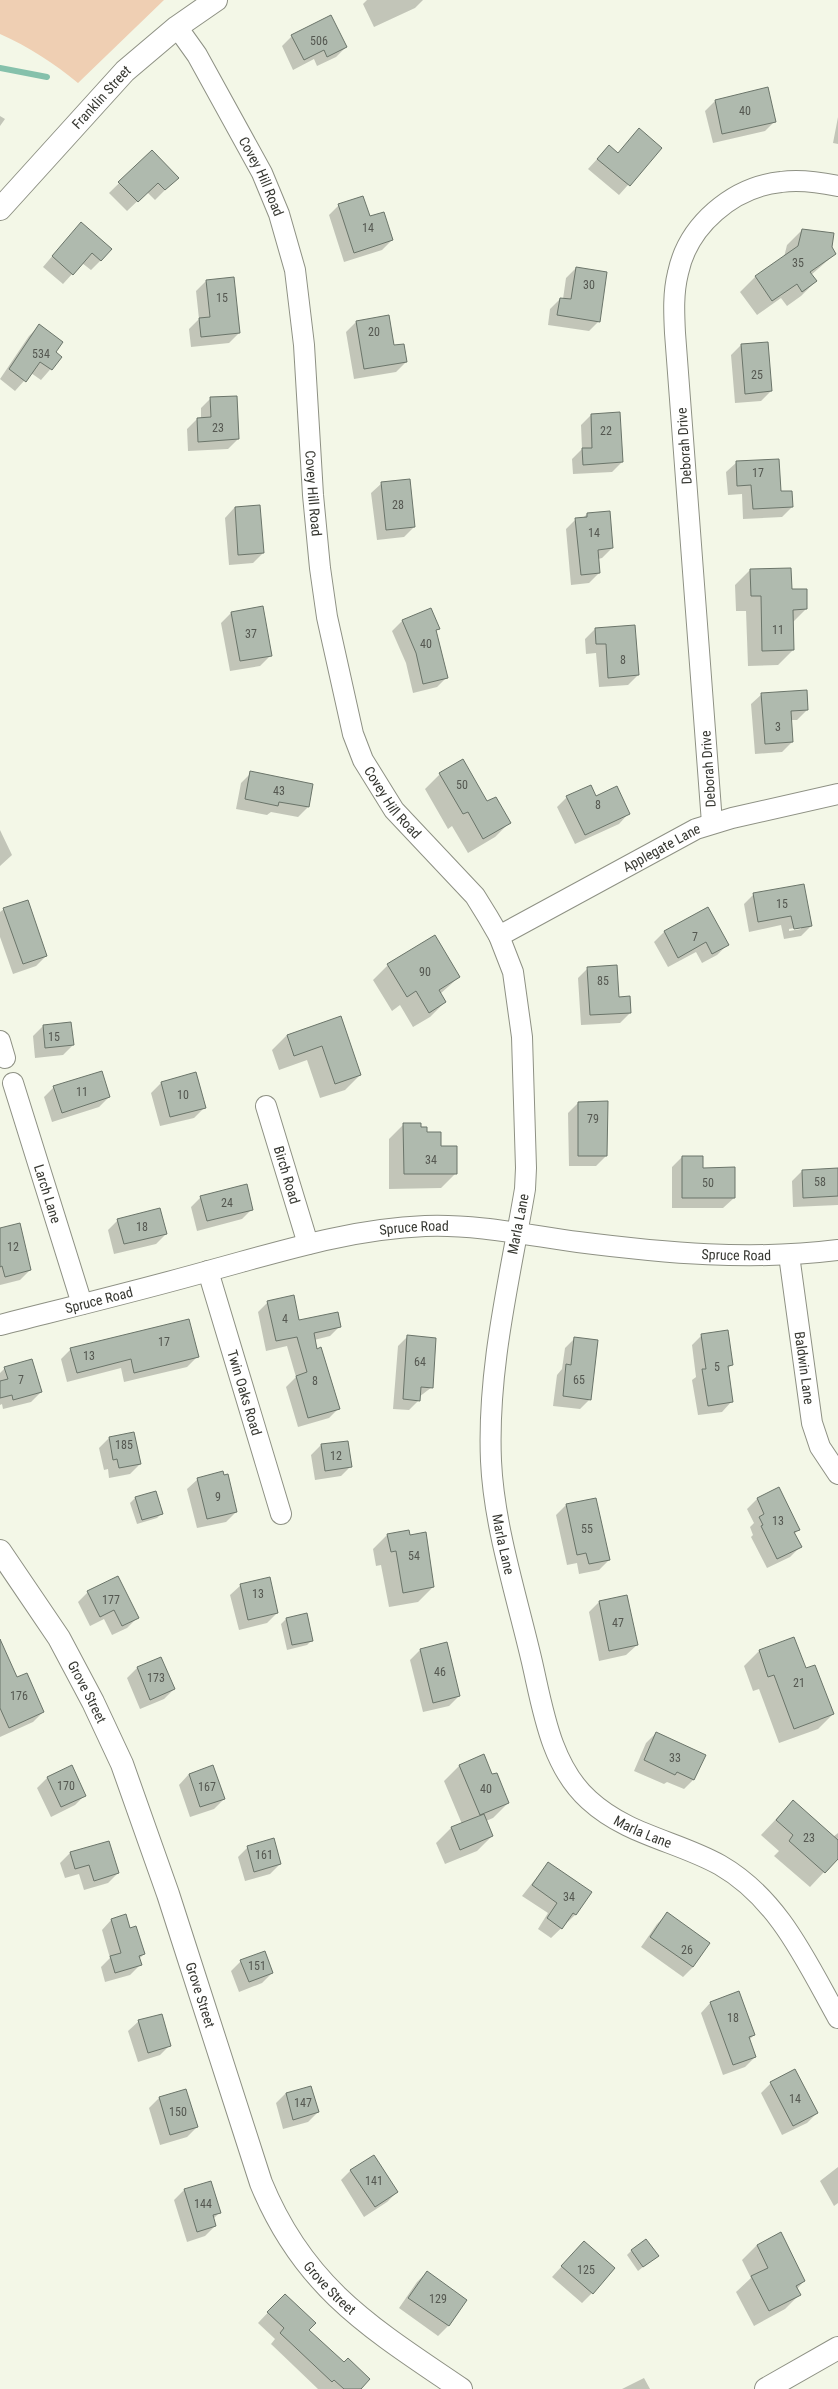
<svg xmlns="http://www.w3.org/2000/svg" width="838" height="2389" viewBox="0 0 838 2389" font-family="'Roboto Condensed',sans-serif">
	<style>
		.green { fill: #efcfb3 }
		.shadow { fill: #0003; fill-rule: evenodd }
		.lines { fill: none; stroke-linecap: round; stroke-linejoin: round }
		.stream { stroke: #85c1ab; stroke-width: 6 }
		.building { fill: #afbaae; stroke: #6b756a }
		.street-casing { stroke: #8e9184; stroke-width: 22 }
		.secondary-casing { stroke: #8e9184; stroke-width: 24 }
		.street { stroke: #fff; stroke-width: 20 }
		.secondary { stroke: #fff; stroke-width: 22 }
		.labels { text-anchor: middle; stroke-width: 3; stroke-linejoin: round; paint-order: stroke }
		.number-label { font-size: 12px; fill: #555851 }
		.street-label { font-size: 14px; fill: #373832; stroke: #fff }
	</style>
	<rect width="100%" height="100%" fill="#f3f7e7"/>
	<path class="green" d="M0,0h164l-86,83c-24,-20 -49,-36 -78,-49z"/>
	<path class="shadow" d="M367,0h56l-8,8 -41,19 -11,-23z
		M292,36l54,11 -10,10 -19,9 -3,-7 -21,11 -11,-24z
		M767,89l8,32 -10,10 -52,12 -8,-32 10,-10z
		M0,116l5,3 -5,7z
		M838,117v27l-5,-1z
		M639,130l22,18 -42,47 -31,-26 21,-23 9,7z
		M152,151l25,27 -22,22 -8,-8 -20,19 -18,-18z
		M339,205l30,13 23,22 -10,10 -38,12 -15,-47z
		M802,230l29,18 4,6 -24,21 5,6 -15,15 -14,10 -6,-8 -24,17 -17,-23 15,-15 29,-20 3,-12z
		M71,234l30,26 -10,10 -9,-7 -19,21 -20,-17z
		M576,268l23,53 -10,10 -41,-6 2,-16 10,-10h3l3,-21z
		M206,281l33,52 -10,10 -38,4 -2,-18 10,-10 -3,-28z
		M388,317l5,29 13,16 -10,10 -42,7 -8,-47 10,-10z
		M39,326l16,27 6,4 -20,23 -10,-7 -16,18 -15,-12 29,-43z
		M741,345l30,46 -10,10 -26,2 -4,-48z
		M211,398l27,41 -10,10 -40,2 -1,-22 10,-10 4,-1v-10z
		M591,415l31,47 -10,10 -39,2 -1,-15 10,-10 -1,-24z
		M737,462l43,30 12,15 -10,10 -39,2 -1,-25 -14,1 -2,-23z
		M382,483l32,44 -10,10 -27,3 -6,-47z
		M259,506l4,47 -10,10 -24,2 -4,-47 10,-11z
		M587,514l25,34 -10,10 -4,1 1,14 -10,10 -18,2 -5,-56 10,-10 7,-1z
		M750,570l41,20 15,19 -13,13v28l-15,15 -30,1 -2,-55h-10l-1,-26z
		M430,609l8,19 -3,3 12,46 -10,10 -24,6 -7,-30 -14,-32 10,-10z
		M231,613l39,43 -10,10 -30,5 -9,-48z
		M595,629l43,46 -10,10 -29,2 -3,-34 -10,1 -1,-15z
		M762,694l45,16 -10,10h-6l1,22 -10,10 -27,2 -4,-50z
		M251,773l61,11 -4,23 -10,10 -27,-5 -4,3 -31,-6 5,-26z
		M440,774l47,29 23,19 -15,15 -27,16 -16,-27 -4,3 -23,-40z
		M567,797h28l34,16 -10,11 -44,20 -18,-37z
		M0,830l12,25 -12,11z
		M754,894l57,32 -10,10 -17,3 -3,-14 -32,7 -5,-28zM801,927v2l-12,2v-2z
		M707,908l20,37 -10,10 -15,8 -6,-11 -28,15 -14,-25 10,-10z
		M4,909l42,47 -10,10 -23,8 -13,-37v-25z
		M388,965l71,12 -19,17 5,8 -15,15 -17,10 -13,-22 -8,6 -19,-31z
		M588,968l42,45 -10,10 -39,2 -3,-47z
		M341,1017l19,58 -15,15 -25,8 -13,-38 -28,10 -7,-20 15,-15z
		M70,1023l3,22 -10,10 -28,3 -2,-22 10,-10z
		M161,1083l44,24 -11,11 -34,8 -9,-33z
		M54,1087l55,10 -10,10 -47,15 -8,-25z
		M578,1103l28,53 -10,10h-27l-1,-53z
		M404,1124l16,4 6,5 14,14 16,26 -15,15 -52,1v-50z
		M682,1157h20v12l32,29 -11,10h-51v-41z
		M838,1169v36l-45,2 -1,-26 10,-10z
		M201,1197l51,12 -10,10 -45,12 -6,-24z
		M118,1220l48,14 -10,10 -42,10 -6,-24z
		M0,1229l30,41 -10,10 -20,5z
		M268,1302l31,19 41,5 -10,10 -16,4 25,68 -10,10 -31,9 -12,-40 10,-10 -9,-31 -21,5 -8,-39z
		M702,1335l30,30 -5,4 5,32 -10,11 -24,3 -6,-35 4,-3 -4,-32z
		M408,1336l24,51 -13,10v3l-10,10 -16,-1 5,-63z
		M575,1338l15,61 -10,10 -27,-3 4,-31 5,-6 3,-21z
		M71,1349l126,8 -10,10 -63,15 -3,-14 -54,14 -6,-23z
		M5,1368l36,24 -10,10 -28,7 -1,-5 -2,1v-32z
		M109,1438l31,26 -10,10 -21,4 -1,-9 -4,1 -5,-22z
		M321,1445l30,21 -10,10 -26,4 -4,-25z
		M198,1479l38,33 -10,10 -29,6 -10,-39z
		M778,1488l21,42 -5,4 6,13 -10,10 -23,11 -16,-31 2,-2 -3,-8 4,-4 -7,-14 10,-10z
		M155,1492l7,21 -5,5 -20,6 -7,-21 5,-5z
		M595,1499l14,61 -10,10 -20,4 -2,-11 -10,2 -11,-50 10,-10z
		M388,1534l45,53 -15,15 -29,5 -8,-42 -5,1 -3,-17z
		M241,1585l36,28 -10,10 -28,7 -9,-35z
		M88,1592l49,26 -10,10 -15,7 -8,-16 -14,7 -12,-24z
		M626,1597l11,48 -11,10 -27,6 -10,-49 10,-10z
		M286,1619l26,21 -5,5 -20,5 -6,-26z
		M794,1639l11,30 28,45 -15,15 -39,14 -20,-54 -6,2 -9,-25 15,-15z
		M0,1642l16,36 27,34 -10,10 -33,15z
		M446,1643l13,53 -10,10 -26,6 -13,-52 10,-10z
		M160,1658l14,31 -10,10 -24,10 -13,-31 10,-10z
		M656,1733l38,46 -10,10 -17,-7 -3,2 -30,-13 12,-28z
		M459,1766l32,10 17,27 -15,15 -7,3 6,15 -15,15 -32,13 -9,-21 15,-15 11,-4 -18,-43z
		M213,1767l11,32 -10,10 -24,8 -11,-32 10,-11z
		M47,1778l38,17 -10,10 -24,12 -14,-29z
		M793,1801l40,36 5,-4v24l-28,30 -36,-31 5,-5 -18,-16z
		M108,1842l10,31 -10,10 -24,7 -5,-16 -14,4 -5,-15 10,-10z
		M248,1847l32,17 -10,10 -25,7 -7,-24z
		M548,1863l43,29 -16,23 -24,23 -13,-9 10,-16 -26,-17z
		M667,1914l26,53 -10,10 -42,-30 16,-23z
		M112,1919l18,10 14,25 -5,5 1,6 -10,10 -25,7 -4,-15 9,-9 -8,-28z
		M241,1961l31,12 -10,10 -23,9 -8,-21z
		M711,2002l43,33 -5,5 6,17 -10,10 -22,8 -22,-62z
		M139,2021l31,24 -10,10 -22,7 -10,-31z
		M771,2083l46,30 -10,10 -25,12 -21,-42z
		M286,2093l32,19 -10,10 -25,7 -7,-26z
		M159,2098l38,29 -10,10 -27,8 -11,-37z
		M838,2167v36l-4,3 -14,-25z
		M351,2170l46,22 -10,10 -23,15 -23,-37z
		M211,2182l9,30 -7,7 2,7 -10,10 -18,6 -13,-42 10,-10z
		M584,2242l8,51 -10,10 -30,-26z
		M757,2245l47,36 -7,8 3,5 -15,15 -31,17 -18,-34 15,-14 -9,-18z
		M631,2251l26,5 -19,15 -11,-16z
		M427,2272l39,28 -18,26 -10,10 -39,-28 18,-26z
		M275,2305l33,25 51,59h-41l-47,-45 4,-5 -17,-16z
		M644,2378l6,11h-28z"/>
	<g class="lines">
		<path class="stream" d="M0,68l47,9"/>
	</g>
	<path class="building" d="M331,15l16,32 -20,10 -3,-7 -20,10 -13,-25z
		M768,87l8,35 -54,12 -7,-34z
		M639,128l23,20 -32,38 -33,-27 12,-14 9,8z
		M152,150l27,28 -14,12 -7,-7 -20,19 -20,-20z
		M363,196l7,20 14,-4 9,28 -39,13 -16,-49z
		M81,222l31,27 -11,12 -9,-8 -19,22 -21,-19z
		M802,229l32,4 -2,14 4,7 -26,18 7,9 -15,11 -5,-8 -25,17 -17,-25 43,-30z
		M576,267l31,5 -7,50 -43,-7 3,-17 11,1z
		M234,277l6,56 -39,4 -2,-19 11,-1 -4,-37z
		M389,315l5,30 10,-1 3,18 -43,7 -8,-48z
		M39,324l24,18 -7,10 6,5 -10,13 -12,-8 -14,20 -17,-13z
		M768,342l4,49 -27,3 -4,-50z
		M237,396l2,43 -41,3 -1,-24 14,-1 -1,-20z
		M620,412l3,50 -40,3 -1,-17h10l-1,-34z
		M779,459l2,32h11l1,16 -40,2 -2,-24 -14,1 -1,-25z
		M410,479l5,48 -29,3 -5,-48z
		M260,505l4,48 -26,2 -3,-48z
		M610,511l3,37 -15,2 2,23 -19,2 -6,-57 12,-1v-4z
		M791,568l1,21h15v20l-14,1 1,40 -32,1 -1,-55h-10l-1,-27z
		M263,606l9,50 -32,5 -9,-49z
		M431,608l9,21 -4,1 12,48 -25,6 -7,-31 -14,-33z
		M635,625l4,50 -31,3 -2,-34h-10l-1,-16z
		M807,690l1,20 -17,1 2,31 -28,2 -4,-51z
		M463,759l24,42 9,-4 15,26 -28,16 -15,-27 -5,2 -24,-41z
		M250,771l63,13 -4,23 -30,-5 -1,4 -33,-7z
		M591,785l5,11 21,-10 13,28 -45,21 -19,-39z
		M804,884l8,42 -18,3 -3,-13 -33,6 -5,-29z
		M28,900l19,56 -24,8 -20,-56z
		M708,907l21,38 -17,9 -6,-12 -28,16 -14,-27z
		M435,935l25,42 -21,13 7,12 -17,11 -13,-22 -9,6 -20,-33z
		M617,965l2,32 11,-1 1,17 -41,2 -3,-48z
		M341,1016l20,59 -26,9 -13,-38 -28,10 -7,-21z
		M71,1022l3,23 -29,3 -2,-23z
		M102,1071l8,26 -48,16 -9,-27z
		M196,1072l10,36 -36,9 -9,-35z
		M608,1101l-1,55h-29v-54z
		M403,1123h18v4h6v5h14v14h16v28h-53z
		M682,1156h21v12l32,-1v31h-53z
		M838,1168v28l-35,2 -1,-28z
		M247,1184l6,26 -46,11 -7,-25z
		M160,1208l7,26 -43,10 -7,-25z
		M20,1223l11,47 -26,7 -3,-11 -2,1v-39z
		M294,1295l5,25 39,-8 3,15 -27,6 3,16 4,-2 19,62 -32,9 -12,-42 11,-4 -10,-35 -21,4 -9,-40z
		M189,1319l10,38 -65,16 -3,-14 -54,14 -7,-25z
		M728,1330l5,35 -5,1 5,36 -25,4 -6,-37h4l-5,-35z
		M407,1335l29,3 -3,50 -12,-1 -1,14 -17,-2z
		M574,1337l24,3 -7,60 -28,-4 3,-32 5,1z
		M32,1359l10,33 -29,8 -1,-5 -12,3v-17l8,-2 -4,-12z
		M134,1432l7,32 -22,4 -2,-9 -4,1 -4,-23z
		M348,1441l4,26 -27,4 -4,-27z
		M223,1471l1,4 4,-1 9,38 -30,7 -10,-41z
		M779,1487l21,43 -6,2 8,15 -25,12 -16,-33 2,-1 -4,-8 5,-3 -7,-16z
		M156,1491l7,23 -21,6 -7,-23z
		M596,1498l14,62 -21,4 -3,-11 -9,2 -11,-51z
		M409,1530l1,5 16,-3 8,55 -31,6 -7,-42 -5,1 -4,-18z
		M118,1576l21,42 -17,8 -8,-16 -14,7 -13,-26z
		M270,1577l8,36 -30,7 -8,-36z
		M627,1595l11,50 -29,6 -10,-50z
		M307,1613l6,28 -21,4 -6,-27z
		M794,1637l12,31 9,-3 19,49 -40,15 -20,-54 -6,2 -9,-27z
		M0,1639l17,38 10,-4 17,39 -35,16 -9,-20z
		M447,1642l13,54 -27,7 -13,-54z
		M161,1657l14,32 -25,11 -13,-33z
		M656,1732l50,23 -12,25 -17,-8 -2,3 -31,-15z
		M484,1754l8,20 5,-1 12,30 -29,12 -21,-50z
		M72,1765l14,31 -25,11 -14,-30z
		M213,1765l12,34 -25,8 -11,-33z
		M793,1800l45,40v19l-13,14 -36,-32 4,-6 -17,-15z
		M484,1814l9,22 -33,14 -9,-23z
		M274,1838l7,26 -27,8 -7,-26z
		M109,1841l10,32 -25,8 -5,-16 -14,4 -5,-17z
		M548,1862l44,30 -16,23 -3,-2 -11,16 -15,-11 10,-15 -25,-18z
		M667,1912l43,31 -17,24 -43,-30z
		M126,1914l4,14 6,-2 9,28 -6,2 3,9 -27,8 -5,-17 11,-3 -10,-34z
		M265,1951l8,22 -24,9 -9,-22z
		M739,1991l16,44 -6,2 7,20 -23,8 -23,-63z
		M162,2014l9,32 -23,7 -10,-33z
		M795,2069l23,44 -25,13 -23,-44z
		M311,2086l8,26 -26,8 -7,-27z
		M186,2089l12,38 -28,8 -11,-38z
		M374,2155l24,37 -23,15 -25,-37z
		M211,2181l10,32 -8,2 3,11 -19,6 -13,-43z
		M781,2232l24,49 -9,5 5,9 -32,16 -18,-35 17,-8 -11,-23z
		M646,2239l13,17 -16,11 -12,-17z
		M584,2241l31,27 -22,26 -32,-28z
		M427,2271l40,29 -18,26 -41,-28z
		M285,2294l31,29 -7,7 35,32 4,-4 22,21 -9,10h-17l-10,-9 -2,2 -52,-49 4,-5 -17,-16z"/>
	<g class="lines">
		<defs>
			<g id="street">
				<path id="s1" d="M177,27l20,28 65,118 17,41 16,56 9,75 9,150 7,73 7,49 26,117 10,26 31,50 81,86 13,21 11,19 14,36 9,65 4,131 -1,21c-15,89 -38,180 -34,272 3,66 26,136 41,201 11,48 19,104 57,138 38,35 88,41 131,65 59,34 86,96 118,153"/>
				<path d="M712,823l-37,-490c-1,-20 -2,-40 3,-60 10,-48 55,-86 103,-91 19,-3 38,0 57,4"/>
				<path id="s2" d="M499,936l197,-107 36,-11 106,-24"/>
				<path d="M0,1041l5,17"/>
				<path id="s3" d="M13,1083l69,221"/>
				<path id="s4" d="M266,1106l42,138"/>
				<path id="s5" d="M789,1255l23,168 8,24 18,27"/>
				<path id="s6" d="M208,1271l73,243"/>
				<path id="s7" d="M0,1325c71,-18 141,-35 212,-55 70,-19 139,-41 213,-44 51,-2 102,9 153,16 86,11 173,19 260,8"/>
			</g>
			<g id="secondary">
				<path id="s8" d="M0,209l125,-138 52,-44 39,-27"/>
				<path id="s9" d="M0,1551l59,87 34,64 29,62 46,130 93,289c43,105 110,145 200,206"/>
				<path d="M766,2389l72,-41"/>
			</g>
		</defs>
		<use href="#street" class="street-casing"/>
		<use href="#secondary" class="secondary-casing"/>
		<use href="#street" class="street"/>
		<use href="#secondary" class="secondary"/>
	</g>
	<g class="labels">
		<g class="number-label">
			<text x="319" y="45">506</text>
			<text x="745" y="115">40</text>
			<text x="368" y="232">14</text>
			<text x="798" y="267">35</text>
			<text x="589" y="289">30</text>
			<text x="222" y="302">15</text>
			<text x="374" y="336">20</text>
			<text x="41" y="358">534</text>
			<text x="757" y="379">25</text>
			<text x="218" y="432">23</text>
			<text x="606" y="435">22</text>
			<text x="758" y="477">17</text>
			<text x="398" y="509">28</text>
			<text x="594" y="537">14</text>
			<text x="778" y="634">11</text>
			<text x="251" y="638">37</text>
			<text x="426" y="648">40</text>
			<text x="623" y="664">8</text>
			<text x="778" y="731">3</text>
			<text x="462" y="789">50</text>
			<text x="279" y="795">43</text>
			<text x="598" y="809">8</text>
			<text x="782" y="908">15</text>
			<text x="695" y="941">7</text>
			<text x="425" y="976">90</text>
			<text x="603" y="985">85</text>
			<text x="54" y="1041">15</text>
			<text x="82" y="1096">11</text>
			<text x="183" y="1099">10</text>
			<text x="593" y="1123">79</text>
			<text x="431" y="1164">34</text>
			<text x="820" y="1186">58</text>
			<text x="708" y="1187">50</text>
			<text x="227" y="1207">24</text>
			<text x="142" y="1231">18</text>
			<text x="13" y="1251">12</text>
			<text x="285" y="1323">4</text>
			<text x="164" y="1346">17</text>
			<text x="89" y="1360">13</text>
			<text x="420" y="1366">64</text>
			<text x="717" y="1371">5</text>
			<text x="21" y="1384">7</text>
			<text x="579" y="1384">65</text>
			<text x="315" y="1385">8</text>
			<text x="124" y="1449">185</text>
			<text x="336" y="1460">12</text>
			<text x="218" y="1501">9</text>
			<text x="778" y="1525">13</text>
			<text x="587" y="1533">55</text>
			<text x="414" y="1560">54</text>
			<text x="258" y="1598">13</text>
			<text x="111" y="1604">177</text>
			<text x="618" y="1627">47</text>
			<text x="440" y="1676">46</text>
			<text x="156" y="1682">173</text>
			<text x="799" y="1687">21</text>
			<text x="19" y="1700">176</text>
			<text x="675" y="1762">33</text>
			<text x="66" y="1790">170</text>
			<text x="207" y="1791">167</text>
			<text x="486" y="1793">40</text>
			<text x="809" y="1842">23</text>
			<text x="264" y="1859">161</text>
			<text x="569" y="1901">34</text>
			<text x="687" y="1954">26</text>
			<text x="257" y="1970">151</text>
			<text x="733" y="2022">18</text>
			<text x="795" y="2103">14</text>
			<text x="303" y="2107">147</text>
			<text x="178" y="2116">150</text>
			<text x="374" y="2185">141</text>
			<text x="203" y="2208">144</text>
			<text x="586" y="2274">125</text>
			<text x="438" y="2303">129</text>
		</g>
		<g class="street-label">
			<text dy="5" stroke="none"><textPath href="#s8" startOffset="151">Franklin Street</textPath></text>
			<text dy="5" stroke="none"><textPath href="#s1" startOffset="172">Covey Hill Road</textPath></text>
			<text transform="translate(684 446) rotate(-94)" y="5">Deborah Drive</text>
			<text dy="5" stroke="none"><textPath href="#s1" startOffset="496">Covey Hill Road</textPath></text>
			<text transform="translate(708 769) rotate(-94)" y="5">Deborah Drive</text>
			<text dy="5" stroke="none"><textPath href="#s1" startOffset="820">Covey Hill Road</textPath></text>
			<text dy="5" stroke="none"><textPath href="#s2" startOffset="185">Applegate Lane</textPath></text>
			<text dy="5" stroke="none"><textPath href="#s4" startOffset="72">Birch Road</textPath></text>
			<text dy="5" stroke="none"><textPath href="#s3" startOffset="116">Larch Lane</textPath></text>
			<text transform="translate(518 1224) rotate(-79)" y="5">Marla Lane</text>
			<text dy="5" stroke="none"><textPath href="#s7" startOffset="426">Spruce Road</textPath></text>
			<text dy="5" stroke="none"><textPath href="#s7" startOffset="750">Spruce Road</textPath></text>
			<text dy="5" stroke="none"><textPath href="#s7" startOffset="102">Spruce Road</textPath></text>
			<text dy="5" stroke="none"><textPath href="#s5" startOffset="114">Baldwin Lane</textPath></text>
			<text dy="5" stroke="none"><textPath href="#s6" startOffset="127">Twin Oaks Road</textPath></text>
			<text dy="5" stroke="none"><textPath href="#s1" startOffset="1607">Marla Lane</textPath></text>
			<text dy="5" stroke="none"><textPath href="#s9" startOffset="166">Grove Street</textPath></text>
			<text dy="5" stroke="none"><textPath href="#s1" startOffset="1943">Marla Lane</textPath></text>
			<text dy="5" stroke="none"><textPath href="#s9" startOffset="490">Grove Street</textPath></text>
			<text dy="5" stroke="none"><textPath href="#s9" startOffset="814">Grove Street</textPath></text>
		</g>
	</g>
</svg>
